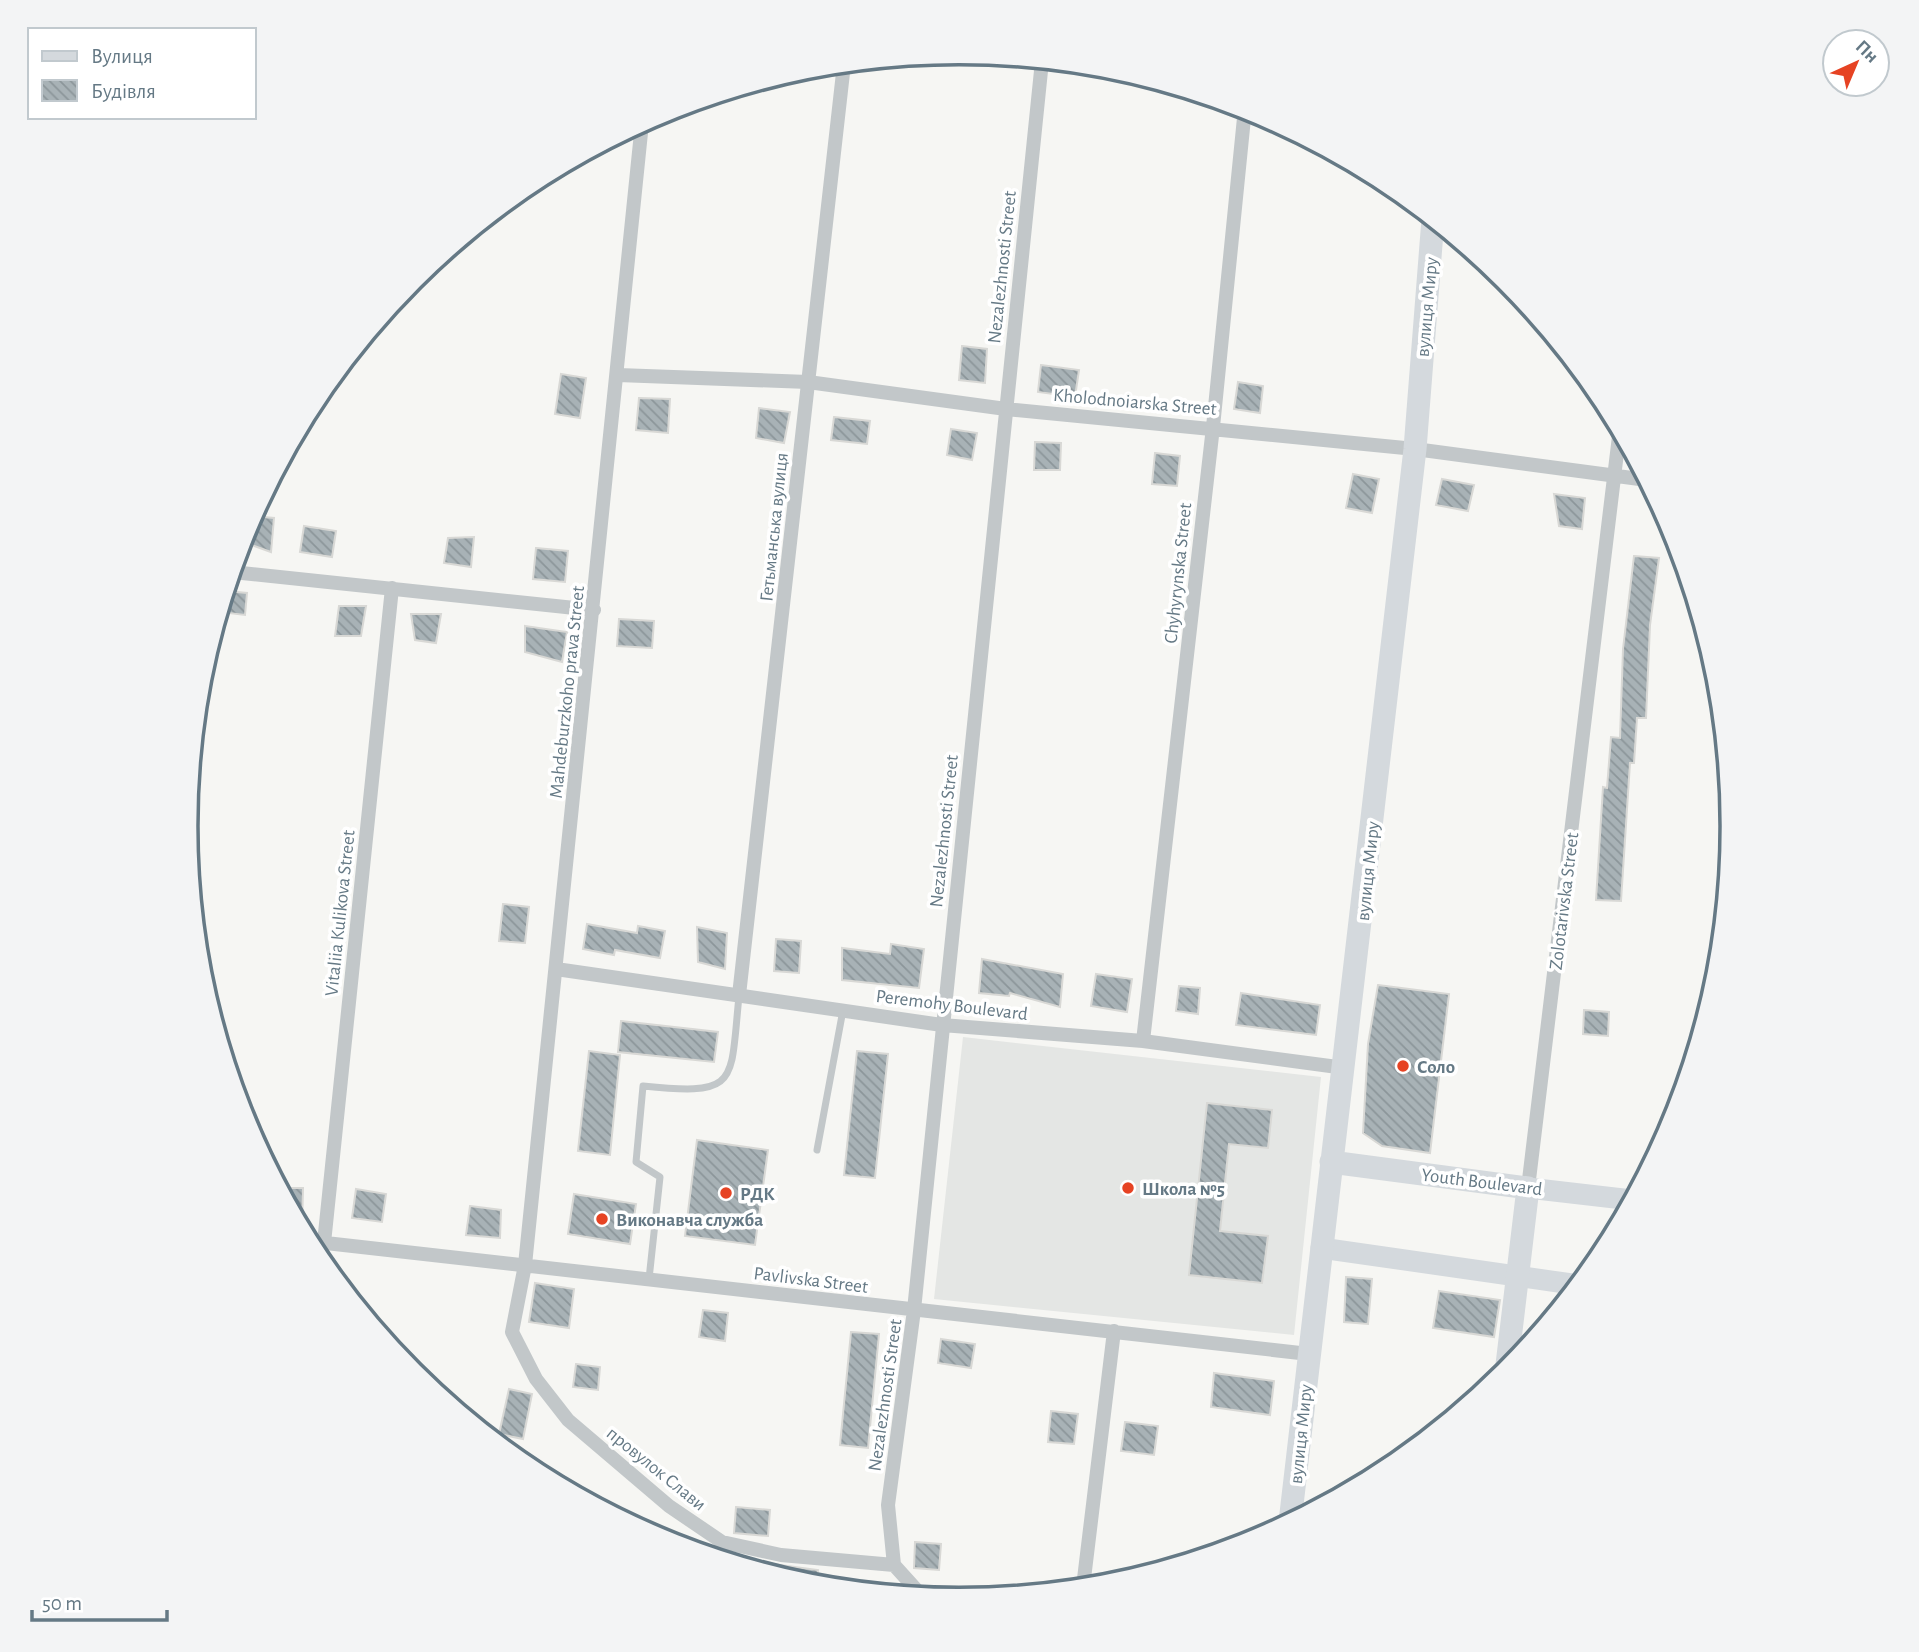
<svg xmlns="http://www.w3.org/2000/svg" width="1919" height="1652" viewBox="0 0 1919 1652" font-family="'Alegreya Sans',sans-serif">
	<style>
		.built { fill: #e4e6e4 }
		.building { fill: url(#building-back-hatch); stroke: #d8d8d5; stroke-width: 2 }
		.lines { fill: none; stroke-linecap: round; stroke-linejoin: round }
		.lane { stroke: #c2c7c9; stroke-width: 7 }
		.street { stroke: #c2c7c9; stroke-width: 14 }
		.secondary { stroke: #d4d9dd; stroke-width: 21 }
		.primary { stroke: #d4d9dd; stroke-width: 23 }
		.poi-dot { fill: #e64323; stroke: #fff; stroke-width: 2.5 }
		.labels { text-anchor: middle; stroke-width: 7; stroke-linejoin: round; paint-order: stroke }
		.street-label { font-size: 19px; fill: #657985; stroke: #fff }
		.poi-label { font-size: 19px; font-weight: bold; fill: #657985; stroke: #fff; text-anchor: start }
		.rim { fill: none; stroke: #657985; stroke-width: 3.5 }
	</style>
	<defs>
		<pattern id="building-back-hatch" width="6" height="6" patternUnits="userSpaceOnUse" patternTransform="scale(1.75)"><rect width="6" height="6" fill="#a8b2b6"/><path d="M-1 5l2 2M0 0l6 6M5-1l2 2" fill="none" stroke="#8c969a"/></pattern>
	</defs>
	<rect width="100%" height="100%" fill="#f6f6f3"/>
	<path class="built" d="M963,1037l358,40 -27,258 -360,-36z"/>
	<path class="building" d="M962,346l25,3 -2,34 -26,-3z
		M1041,365l38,5 -4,27 -37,-5z
		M561,374l25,4 -6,40 -25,-4z
		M1238,382l25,4 -3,27 -26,-4z
		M639,398l31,1 -2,34 -32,-3z
		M759,408l31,4 -6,31 -28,-5z
		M834,417l36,4 -3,23 -36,-4z
		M951,429l26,4 -5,27 -25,-5z
		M1035,442l26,1 -1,27h-26z
		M1155,453l25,3 -3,30 -25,-2z
		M1353,474l26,5 -7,34 -26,-5z
		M1442,479l32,6 -6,26 -32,-6z
		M1554,494l31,4 -3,31 -23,-3z
		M252,516l22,2 -3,34 -28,-10z
		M304,526l32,5 -4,26 -32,-5z
		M474,537l-3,30 -27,-4 4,-25z
		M536,548l32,3 -3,31 -32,-3z
		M1634,556l25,2 -9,67 -4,93h-9l-3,45h-4l-9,138 -25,-1 7,-113 4,1 4,-51 9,1 3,-89z
		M226,591l21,2 -2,22 -25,-3z
		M339,606h27l-5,30h-26z
		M411,614h30l-5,29 -21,-3z
		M619,619l35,2 -2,27 -35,-2z
		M525,626l42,6 -5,30 -37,-10z
		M503,904l26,3 -4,36 -26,-2z
		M587,924l50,9 1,-7 27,5 -5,27 -45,-8 -1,5 -31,-6z
		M697,927l30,6 -2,36 -27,-7z
		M776,939l25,2 -2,32 -25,-2z
		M891,944l33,5 -5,39 -77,-8v-32l48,6z
		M982,959l81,15 -3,33 -50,-14 -1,3 -30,-3z
		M1096,974l36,5 -5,33 -36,-6z
		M1378,985l71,9 -19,159 -48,-7 -19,-13 5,-89z
		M1179,986l21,2 -2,26 -22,-3z
		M1241,993l79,12 -4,30 -80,-10z
		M1584,1010l25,2 -1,24 -25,-2z
		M621,1021l97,11 -4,30 -96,-10z
		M589,1051l31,4 -10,100 -32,-4z
		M857,1051l31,3 -13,124 -31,-3z
		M1207,1103l65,7 -4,38 -39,-4 -9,87 48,5 -6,47 -73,-8z
		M697,1140l71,10 -13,95 -70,-9z
		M280,1188h23l-1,41 -3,-6z
		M356,1189l30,5 -4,28 -30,-4z
		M574,1194l62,10 -6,40 -62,-10z
		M470,1206l31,4 -1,28 -34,-3z
		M1346,1277l26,2 -4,45 -24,-2z
		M535,1283l39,6 -5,39 -40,-6z
		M1439,1291l61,9 -6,37 -61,-9z
		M703,1310l25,3 -3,28 -26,-4z
		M851,1332l28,2 -11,114 -28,-3z
		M941,1339l34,5 -4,24 -33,-5z
		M576,1364l24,3 -2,23 -25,-3z
		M1214,1373l60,8 -4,34 -59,-8z
		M509,1389l23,5 -9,45 -24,-5z
		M1051,1411l27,3 -4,30 -26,-2z
		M1125,1422l33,4 -4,29 -33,-4z
		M736,1507l34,3 -2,26 -34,-3z
		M915,1542l26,2 -2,26 -25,-2z
		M765,1563l53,7 -2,15 -53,-14z"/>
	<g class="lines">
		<path class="lane" d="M817,1150l26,-140
			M649,1279l11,-102 -24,-15 7,-76c97,10 87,-2 96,-90"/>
		<path class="street" d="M642,123l-117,1142 -13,67 24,47 32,41 101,86 53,36 59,13 113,10
			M618,375l190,7 198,27 409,40 232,31
			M232,572l362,38
			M556,969l386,56 201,16 202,27
			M739,995l105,-931
			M1143,1041l70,-614 32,-319
			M1528,1188l92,-760
			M308,1241l1001,113
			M324,1243l68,-655
			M1083,1587l31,-256
			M922,1596l-28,-31 -6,-60 26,-195 128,-1249"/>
		<path class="secondary" d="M1528,1188l104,12
			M1321,1248l258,37"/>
		<path class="primary" d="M1331,1162l197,26 -22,185
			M1290,1522l125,-1073 18,-230"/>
	</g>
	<g class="poi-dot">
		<circle cx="1403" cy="1066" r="7"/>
		<circle cx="1128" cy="1188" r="7"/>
		<circle cx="726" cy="1193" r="7"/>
		<circle cx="602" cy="1219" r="7"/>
	</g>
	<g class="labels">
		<g class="street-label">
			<text transform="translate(1001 267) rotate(-84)" y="7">Nezalezhnosti Street</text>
			<text transform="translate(1426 307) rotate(-85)" y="7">вулиця Миру</text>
			<text transform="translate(1135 401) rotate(5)" y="7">Kholodnoiarska Street</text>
			<text transform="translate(773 527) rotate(-84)" y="7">Гетьманська вулиця</text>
			<text transform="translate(1177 573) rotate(-84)" y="7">Chyhyrynska Street</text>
			<text transform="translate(566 692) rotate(-84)" y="7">Mahdeburzkoho prava Street</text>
			<text transform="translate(943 831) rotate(-84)" y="7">Nezalezhnosti Street</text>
			<text transform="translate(1367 871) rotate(-84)" y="7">вулиця Миру</text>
			<text transform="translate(1563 901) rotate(-83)" y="7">Zolotarivska Street</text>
			<text transform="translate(339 913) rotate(-84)" y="7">Vitaliia Kulikova Street</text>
			<text transform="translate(952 1004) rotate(7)" y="7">Peremohy Boulevard</text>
			<text transform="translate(1482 1181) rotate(7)" y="7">Youth Boulevard</text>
			<text transform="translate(811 1279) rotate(7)" y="7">Pavlivska Street</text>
			<text transform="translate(884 1395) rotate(-82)" y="7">Nezalezhnosti Street</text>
			<text transform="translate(1300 1434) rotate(-84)" y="7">вулиця Миру</text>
			<text transform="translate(657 1468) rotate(39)" y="7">провулок Слави</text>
		</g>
		<g class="poi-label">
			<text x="1417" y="1073">Соло</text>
			<text x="1142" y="1195">Школа №5</text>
			<text x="740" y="1200">РДК</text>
			<text x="616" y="1226">Виконавча служба</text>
		</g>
	</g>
	<path d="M0 0H1919V1652H0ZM198 826a761 761 0 1 1 1522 0a761 761 0 1 1-1522 0Z" fill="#f3f4f5" fill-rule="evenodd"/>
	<path class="rim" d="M198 826a761 761 0 1 1 1522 0a761 761 0 1 1-1522 0Z"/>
	<rect x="28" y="28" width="228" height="91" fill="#ffffff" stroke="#c1c9ce" stroke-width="2"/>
	<rect x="42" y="51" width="35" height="10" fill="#d4d9dd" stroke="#c1c9ce" stroke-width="2"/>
	<text x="91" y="63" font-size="21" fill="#657985">Вулиця</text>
	<rect x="42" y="80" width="35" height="21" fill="url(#building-back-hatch)" stroke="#c1c9ce" stroke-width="2"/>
	<text x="91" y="98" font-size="21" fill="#657985">Будівля</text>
	<g transform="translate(1856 63) rotate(44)"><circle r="33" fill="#ffffff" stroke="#c1c9ce" stroke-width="2"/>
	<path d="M0-5L12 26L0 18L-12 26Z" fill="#e64323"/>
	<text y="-10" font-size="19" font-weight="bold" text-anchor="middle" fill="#657985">Пн</text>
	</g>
	<path d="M32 1610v10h135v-10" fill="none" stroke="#657985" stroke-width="3.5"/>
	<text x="42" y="1610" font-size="21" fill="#657985" stroke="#ffffff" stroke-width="5" paint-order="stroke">50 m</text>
</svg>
